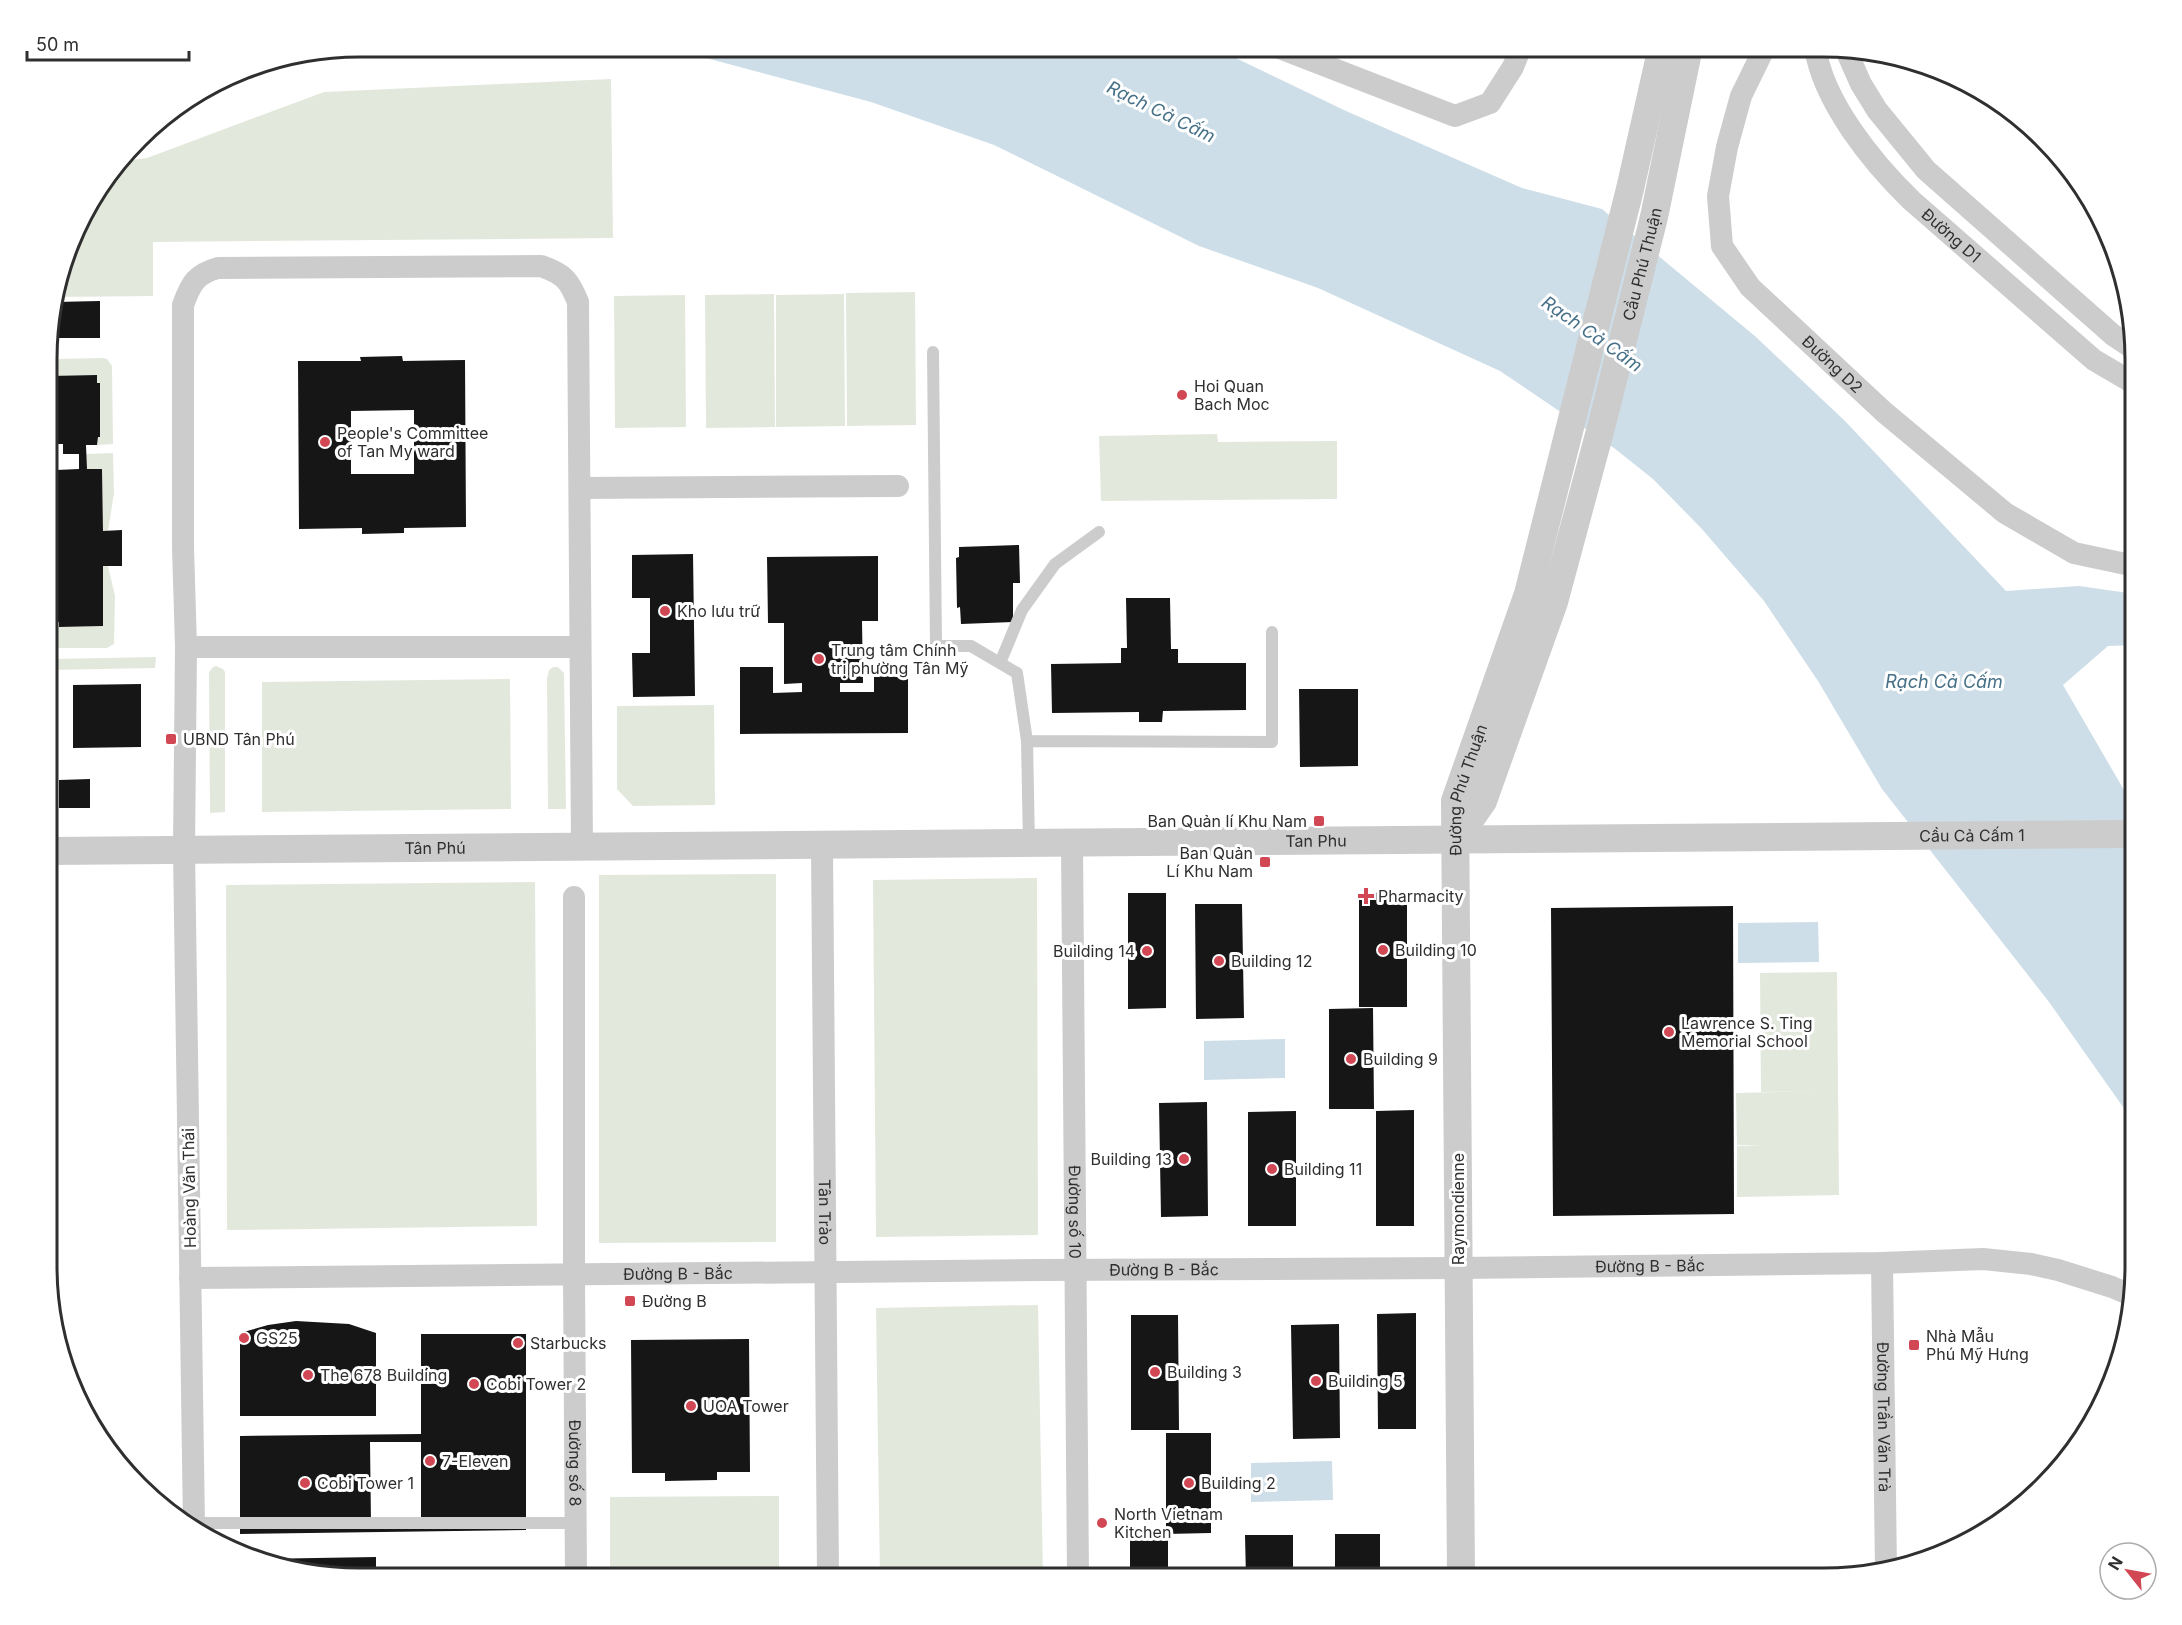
<svg xmlns="http://www.w3.org/2000/svg" width="2182" height="1625" viewBox="0 0 2182 1625" font-family="Inter,sans-serif">
	<style>
		.green { fill: #e3e8dc }
		.water { fill: #cedee8 }
		.building { fill: #161616; fill-rule: evenodd }
		.lines { fill: none; stroke-linecap: round; stroke-linejoin: round }
		.service { stroke: #ccc; stroke-width: 12 }
		.minor { stroke: #ccc; stroke-width: 22 }
		.tertiary { stroke: #ccc; stroke-width: 28 }
		.poi-dot { fill: #d14753; stroke: #fff; stroke-width: 2 }
		.labels { text-anchor: middle; stroke-width: 6; stroke-linejoin: round; paint-order: stroke }
		.street-label { font-size: 16px; fill: #2f2f2f; stroke: #fff }
		.poi-label { font-size: 16px; fill: #2f2f2f; stroke: #fff; text-anchor: start }
		.water-label { font-size: 18px; font-style: italic; fill: #467088; stroke: #fff }
		.rim { fill: none; stroke: #2f2f2f; stroke-width: 3 }
	</style>
	<rect width="100%" height="100%" fill="#fff"/>
	<path class="green" d="M611,79l2,159 -460,4v54l-97,1 32,-94 35,-42 24,-3 177,-66z
		M915,292l1,133 -69,1 -1,-133z
		M774,294l1,133 -69,1 -1,-133z
		M844,294l1,132 -69,1v-132z
		M685,295l1,132 -71,1 -1,-132z
		M102,358l5,1 5,7 1,78 -16,1 1,-8h2v-53l-3,-1v-8l-44,1 -1,-13 4,-4z
		M1217,434l1,8 119,-1v58l-236,2 -2,-65z
		M113,453l1,40 -6,38h-5l-1,-62h-15l-1,-15z
		M103,566h5l7,30 -1,48 -7,4h-58v-26h10v5l44,-1z
		M156,657l-1,11 -107,2 1,-11z
		M216,666l7,3 2,3v140l-15,1 -1,-141 4,-5z
		M553,667h5l6,6 2,136h-18l-1,-130 2,-9z
		M510,679l1,130 -249,3v-130z
		M714,705l1,100 -82,1 -16,-17v-83z
		M776,874v368l-177,1v-368z
		M1037,878l1,357 -162,2 -3,-357z
		M535,882l2,344 -310,4 -1,-345z
		M1837,972l2,223 -102,2v-51l26,-1h-26l-1,-52 87,-2 -62,1 -1,-119z
		M1038,1305l5,273h-163l-4,-270z
		M779,1496v82h-169v-81z"/>
	<path class="water" d="M665,47h548l133,64 176,77 80,21 154,128 89,84 161,170 73,-5 56,8v51l-27,1 -45,39 72,124v315l-86,-122 -167,-213 -64,-108 -54,-80 -63,-73 -48,-49 -39,-31 -114,-77 -182,-83 -119,-42 -205,-101 -123,-43z
		M1818,922l1,40 -81,1v-40z
		M1285,1039v39l-81,2v-39z
		M1332,1461l1,39 -82,2v-39z"/>
	<path class="building" d="M100,301v37h-51v-20l6,-16z
		M402,356l1,5 62,-1 1,167 -62,1v5l-42,1v-6l-63,1 -1,-168h63l-1,-4zM414,410v64h-63v-63z
		M97,375v8h3v54h-2l-1,8h-11l1,24h15l1,62 19,-1v36h-19v60l-44,1v-5h-10v-24l9,-1 -1,-98h-8v-26h7v-3l23,-1v-15h-16v-10h-14v-68z
		M1019,545l1,38h-7v39l-52,2 -1,-17 -3,1 -1,-50 3,-1v-10z
		M693,554l2,142 -62,1 -1,-44h18v-55h-18v-43z
		M878,556v65h-16l1,62h-23v9h34v-25h34v66l-168,1v-67h33v26l29,-1v-9l-18,1v-61h-16l-1,-66z
		M1126,598h44l1,51h7v14h68v47l-83,1 -1,11h-23v-10l-87,1 -1,-49 70,-1v-15h6z
		M141,684v63l-68,1v-63z
		M1299,689h59v77l-58,1z
		M90,779v29h-31v-28z
		M1407,892v115h-48v-114z
		M1128,893h38v115l-38,1z
		M1195,904h47l2,114 -48,1z
		M1733,906l1,308 -181,2 -2,-308z
		M1373,1008l1,101h-45v-100z
		M1207,1102l1,114 -47,1 -2,-114z
		M1414,1110v116h-38v-115z
		M1296,1111v115h-48v-114z
		M1416,1313v116h-38l-1,-115z
		M1131,1315h47l1,115h-48z
		M296,1321l53,3 27,9v83h-136v-83l28,-8z
		M1339,1324l1,114 -47,1 -2,-114z
		M421,1334h105v196l-286,4v-98l181,-2zM370,1442h51v81l-50,1z
		M749,1339l1,133h-33v8l-52,1v-8h-33l-1,-133z
		M1166,1433h45v100l-45,1z
		M1335,1534h45v44h-45z
		M1130,1535h38v43h-38z
		M1245,1535h48v43h-47z
		M376,1557v21h-37l-82,-19z
		M526,1575v3h-37v-2z"/>
	<g class="lines">
		<path class="service" d="M933,352l3,294h35l46,27 10,68 2,103
			M1000,663l22,-53 33,-46 44,-32
			M1027,741l245,1v-110
			M194,1523h382"/>
		<g class="minor">
			<path d="M1277,47l178,69 35,-13 23,-36 8,-20"/>
			<path id="s1" d="M1765,47l-24,49 -14,51 -9,49 4,50 28,41 134,125 121,101 69,40 61,13"/>
			<path id="s2" d="M1815,47c8,55 58,116 96,153l183,160 41,24"/>
			<path d="M1845,48l16,36 16,26 49,60 187,165 21,14"/>
			<path d="M581,488l317,-2"/>
			<path d="M186,647h394"/>
			<path id="s3" d="M1072,844l6,734"/>
			<path id="s4" d="M822,846l6,732"/>
			<path id="s5" d="M574,897v378l2,303"/>
			<path id="s6" d="M1882,1263l4,309"/>
			<path id="s7" d="M190,1278l853,-8 415,-2 424,-5 101,-4 48,5 27,6 54,17 21,9"/>
			<path d="M194,1526l-10,-676 2,-203 -3,-100v-242c8,-22 13,-31 35,-37l323,-2c23,8 28,14 37,36l4,545"/>
		</g>
		<g class="tertiary">
			<path id="s8" d="M1456,840l27,-39 71,-199 49,-182 51,-203 35,-170"/>
			<path id="s9" d="M48,851l2087,-17"/>
			<path id="s10" d="M1461,1578l-6,-777 73,-207 102,-405 32,-142"/>
		</g>
	</g>
	<g class="poi-dot">
		<circle cx="1182" cy="395" r="6"/>
		<circle cx="325" cy="442" r="6"/>
		<circle cx="665" cy="611" r="6"/>
		<circle cx="819" cy="659" r="6"/>
		<rect x="165" y="733" width="12" height="12" rx="3"/>
		<rect x="1313" y="815" width="12" height="12" rx="3"/>
		<rect x="1259" y="856" width="12" height="12" rx="3"/>
		<path d="M1363 887h6v6h6v6h-6v6h-6v-6h-6v-6h6z"/>
		<circle cx="1383" cy="950" r="6"/>
		<circle cx="1147" cy="951" r="6"/>
		<circle cx="1219" cy="961" r="6"/>
		<circle cx="1669" cy="1032" r="6"/>
		<circle cx="1351" cy="1059" r="6"/>
		<circle cx="1184" cy="1159" r="6"/>
		<circle cx="1272" cy="1169" r="6"/>
		<rect x="624" y="1295" width="12" height="12" rx="3"/>
		<circle cx="244" cy="1338" r="6"/>
		<circle cx="518" cy="1343" r="6"/>
		<rect x="1908" y="1339" width="12" height="12" rx="3"/>
		<circle cx="1155" cy="1372" r="6"/>
		<circle cx="308" cy="1375" r="6"/>
		<circle cx="1316" cy="1381" r="6"/>
		<circle cx="474" cy="1384" r="6"/>
		<circle cx="691" cy="1406" r="6"/>
		<circle cx="430" cy="1461" r="6"/>
		<circle cx="305" cy="1483" r="6"/>
		<circle cx="1189" cy="1483" r="6"/>
		<circle cx="1102" cy="1523" r="6"/>
	</g>
	<g class="labels">
		<g class="street-label">
			<text dy="6" stroke="none"><textPath href="#s2" startOffset="237">Đường D1</textPath></text>
			<text dy="6" stroke="none"><textPath href="#s8" startOffset="608">Cầu Phú Thuận</textPath></text>
			<text dy="6" stroke="none"><textPath href="#s1" startOffset="370">Đường D2</textPath></text>
			<text dy="6" stroke="none"><textPath href="#s10" startOffset="790">Đường Phú Thuận</textPath></text>
			<text dy="6" stroke="none"><textPath href="#s9" startOffset="1924">Cầu Cả Cấm 1</textPath></text>
			<text dy="6" stroke="none"><textPath href="#s9" startOffset="1268">Tan Phu</textPath></text>
			<text dy="6" stroke="none"><textPath href="#s9" startOffset="387">Tân Phú</textPath></text>
			<text transform="translate(189 1188) rotate(-91)" y="6">Hoàng Văn Thái</text>
			<text transform="translate(1458 1209) rotate(-90)" y="6">Raymondienne</text>
			<text dy="6" stroke="none"><textPath href="#s3" startOffset="368">Đường số 10</textPath></text>
			<text dy="6" stroke="none"><textPath href="#s4" startOffset="366">Tân Trào</textPath></text>
			<text dy="6" stroke="none"><textPath href="#s7" startOffset="1460">Đường B - Bắc</textPath></text>
			<text dy="6" stroke="none"><textPath href="#s7" startOffset="974">Đường B - Bắc</textPath></text>
			<text dy="6" stroke="none"><textPath href="#s7" startOffset="488">Đường B - Bắc</textPath></text>
			<text dy="6" stroke="none"><textPath href="#s6" startOffset="154">Đường Trần Văn Trà</textPath></text>
			<text dy="6" stroke="none"><textPath href="#s5" startOffset="566">Đường số 8</textPath></text>
		</g>
		<g class="poi-label">
			<text x="1194" y="392">Hoi Quan<tspan x="1194" dy="18">Bach Moc</tspan></text>
			<text x="337" y="439">People's Committee<tspan x="337" dy="18">of Tan My ward</tspan></text>
			<text x="677" y="617">Kho lưu trữ</text>
			<text x="831" y="656">Trung tâm Chính<tspan x="831" dy="18">trị phường Tân Mỹ</tspan></text>
			<text x="183" y="745">UBND Tân Phú</text>
			<text x="1307" y="827" text-anchor="end">Ban Quản lí Khu Nam</text>
			<text x="1253" y="859" text-anchor="end">Ban Quản<tspan x="1253" dy="18">Lí Khu Nam</tspan></text>
			<text x="1378" y="902">Pharmacity</text>
			<text x="1395" y="956">Building 10</text>
			<text x="1135" y="957" text-anchor="end">Building 14</text>
			<text x="1231" y="967">Building 12</text>
			<text x="1681" y="1029">Lawrence S. Ting<tspan x="1681" dy="18">Memorial School</tspan></text>
			<text x="1363" y="1065">Building 9</text>
			<text x="1172" y="1165" text-anchor="end">Building 13</text>
			<text x="1284" y="1175">Building 11</text>
			<text x="642" y="1307">Đường B</text>
			<text x="1926" y="1342">Nhà Mẫu<tspan x="1926" dy="18">Phú Mỹ Hưng</tspan></text>
			<text x="256" y="1344">GS25</text>
			<text x="530" y="1349">Starbucks</text>
			<text x="1167" y="1378">Building 3</text>
			<text x="320" y="1381">The 678 Building</text>
			<text x="1328" y="1387">Building 5</text>
			<text x="486" y="1390">Cobi Tower 2</text>
			<text x="703" y="1412">UOA Tower</text>
			<text x="442" y="1467">7-Eleven</text>
			<text x="317" y="1489">Cobi Tower 1</text>
			<text x="1201" y="1489">Building 2</text>
			<text x="1114" y="1520">North Vietnam<tspan x="1114" dy="18">Kitchen</tspan></text>
		</g>
		<g class="water-label">
			<text transform="translate(1161 112) rotate(26)" y="6">Rạch Cả Cấm</text>
			<text transform="translate(1592 334) rotate(35)" y="6">Rạch Cả Cấm</text>
			<text x="1944" y="688">Rạch Cả Cấm</text>
		</g>
	</g>
	<path d="M0 0H2182V1625H0ZM359 57H1823A302 302 0 0 1 2125 359V1266A302 302 0 0 1 1823 1568H359A302 302 0 0 1 57 1266V359A302 302 0 0 1 359 57Z" fill="#fff" fill-rule="evenodd"/>
	<path class="rim" d="M359 57H1823A302 302 0 0 1 2125 359V1266A302 302 0 0 1 1823 1568H359A302 302 0 0 1 57 1266V359A302 302 0 0 1 359 57Z"/>
	<g transform="translate(2128 1571) rotate(301)"><circle r="28" fill="#ffffff" stroke="#acacac" stroke-width="1.5"/>
	<path d="M0-4.5L10 22L0 15L-10 22Z" fill="#d14753"/>
	<text y="-9" font-size="16" font-weight="bold" text-anchor="middle" fill="#2f2f2f">N</text>
	</g>
	<path d="M27 51v9h162v-9" fill="none" stroke="#2f2f2f" stroke-width="3"/>
	<text x="36" y="51" font-size="18" fill="#2f2f2f" stroke="#ffffff" stroke-width="4.5" paint-order="stroke">50 m</text>
</svg>
